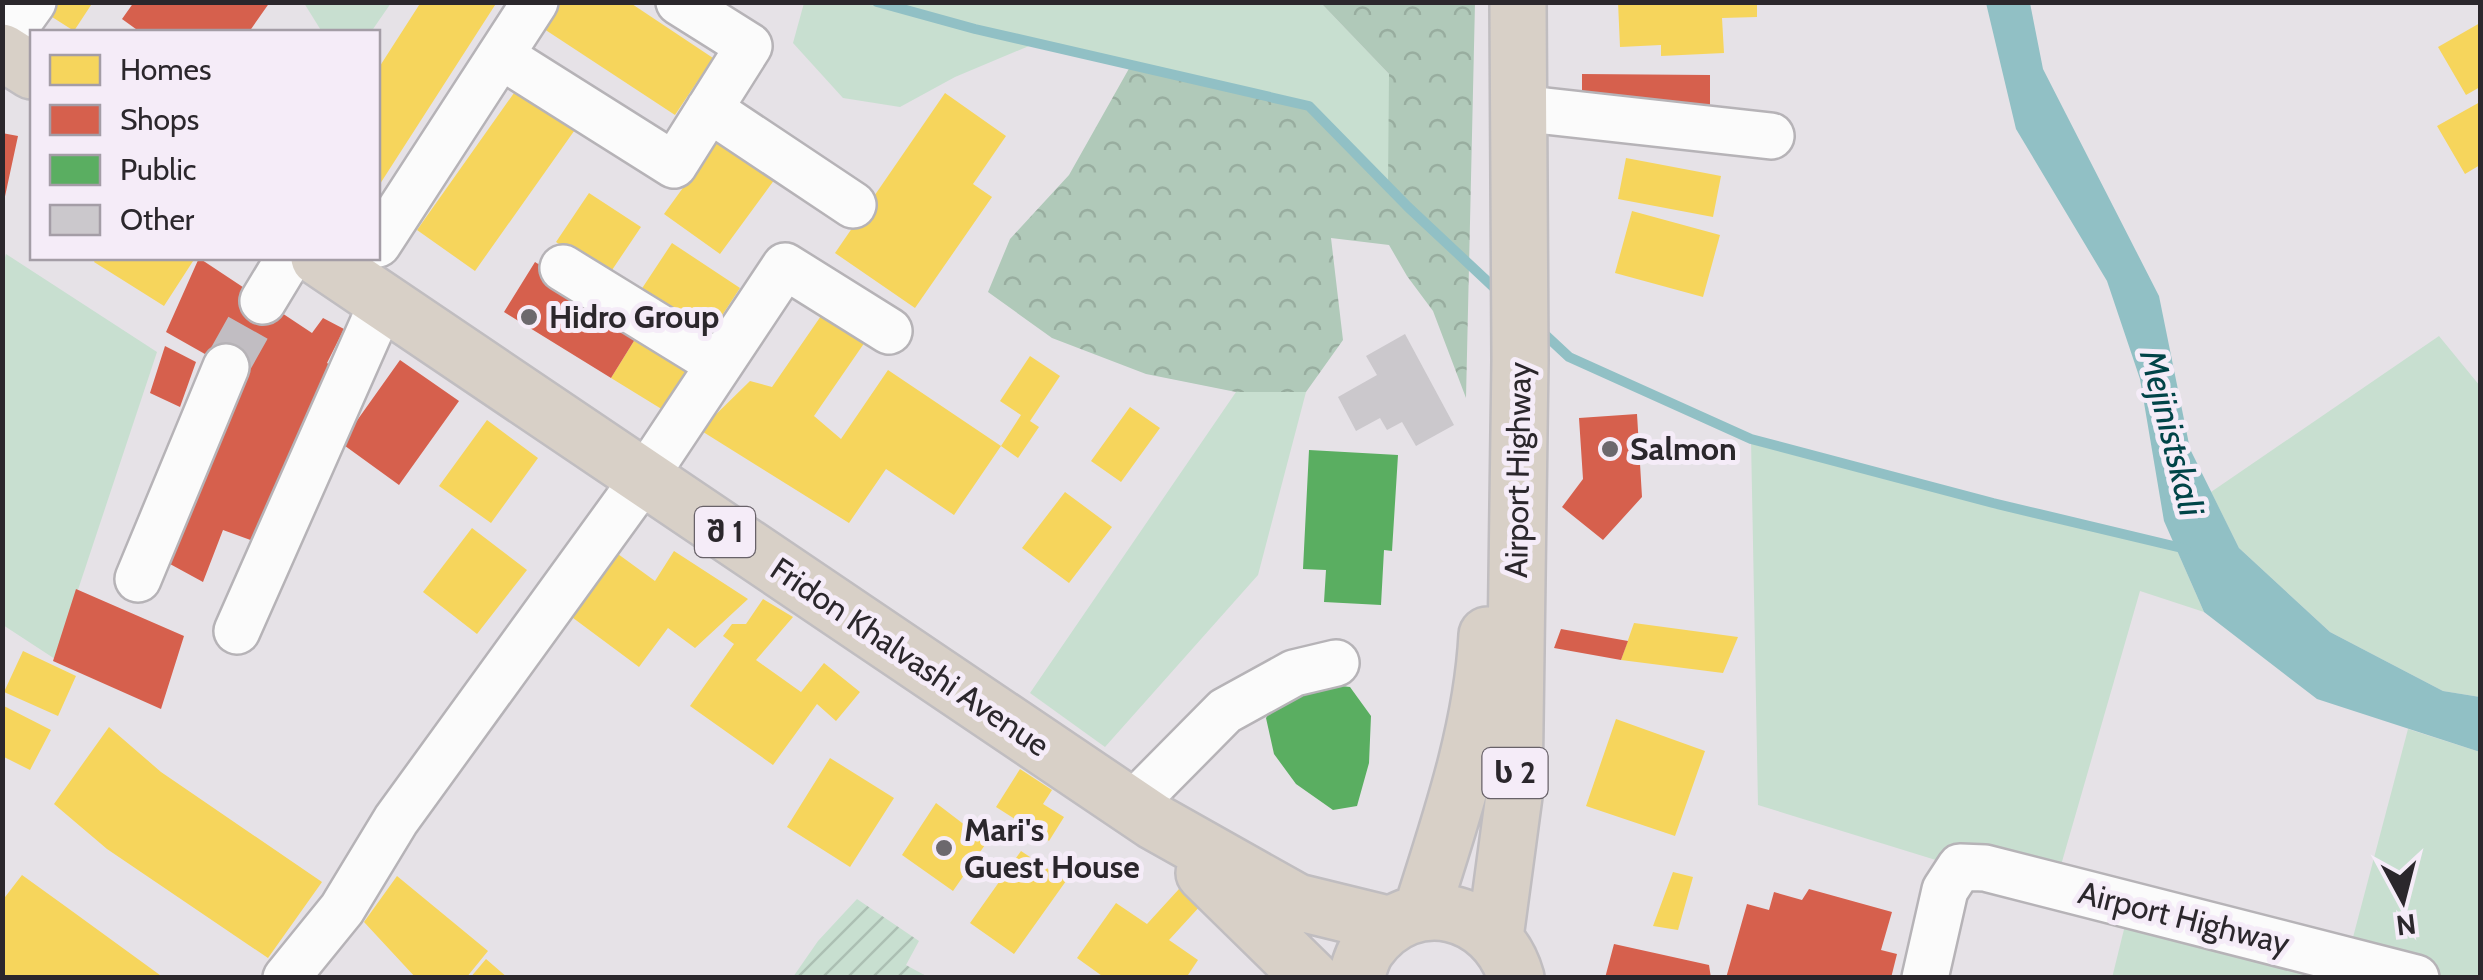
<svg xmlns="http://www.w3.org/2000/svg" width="2483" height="980" viewBox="0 0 2483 980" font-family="Cabin,'Noto Sans Georgian',sans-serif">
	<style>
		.grass { fill: #c8dfd0 }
		.forest { fill: url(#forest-crowns) }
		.garden { fill: url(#garden-furrows) }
		.water { fill: #91c0c5 }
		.homes { fill: #f6d55c }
		.shops { fill: #d6604d }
		.public { fill: #5aae61 }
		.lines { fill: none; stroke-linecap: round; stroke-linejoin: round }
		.stream { stroke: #91c0c5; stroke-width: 10 }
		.building { fill: #cbc8cc }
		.minor-tunnel { stroke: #c1bdc2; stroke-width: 45; stroke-dasharray: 45 22; stroke-linecap: butt }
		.minor-casing { stroke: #b6b3b7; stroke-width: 50 }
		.highway-casing { stroke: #c0bdc0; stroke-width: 60 }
		.minor { stroke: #fbfbfb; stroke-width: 45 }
		.highway { stroke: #d8d0c7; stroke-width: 55 }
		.poi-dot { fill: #6c686d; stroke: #f5ecf8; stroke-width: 4 }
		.labels { text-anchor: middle; stroke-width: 10; stroke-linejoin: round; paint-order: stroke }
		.shield { fill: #f5ecf8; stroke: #686269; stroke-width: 2.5 }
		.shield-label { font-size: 30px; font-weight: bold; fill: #2b272c }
		.poi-label { font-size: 32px; font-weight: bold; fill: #2b272c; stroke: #f5ecf8; text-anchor: start }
		.street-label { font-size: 32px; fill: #2b272c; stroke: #f5ecf8 }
		.water-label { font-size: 35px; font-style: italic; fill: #014448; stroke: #f5ecf8 }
	</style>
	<defs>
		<pattern id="forest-crowns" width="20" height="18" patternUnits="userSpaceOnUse" patternTransform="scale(2.5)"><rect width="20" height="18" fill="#b0c9b9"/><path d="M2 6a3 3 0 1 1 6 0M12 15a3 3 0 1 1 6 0" fill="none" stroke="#98ad9f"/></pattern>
		<pattern id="garden-furrows" width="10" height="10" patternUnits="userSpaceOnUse" patternTransform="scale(2.5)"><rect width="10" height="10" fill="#c8dfd0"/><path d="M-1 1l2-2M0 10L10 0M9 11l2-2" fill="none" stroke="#acbfb3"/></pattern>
	</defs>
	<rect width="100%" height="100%" fill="#e6e2e7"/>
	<path class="grass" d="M304,3h87l-20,29h-49z
		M804,3h517l68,71v113l-81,-81 -272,-63 -81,34 -55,30 -57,-9 -50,-55z
		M6,254l151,98 -102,307 -52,-34 -1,-357z
		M2439,336l41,50v311l-37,-6 -113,-59 -91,-84 -28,-56z
		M1236,392h70l-48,183 -153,172 -75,-54z
		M1751,439l242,64 182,43 29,66 -64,-21 -85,295 -116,-25 -181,-56z
		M2408,729l72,23v225l-368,1 18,-73 217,55z"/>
	<path class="forest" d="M1321,3h154l-9,395 -33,-87 -26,-35 -18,-31 -58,-7 12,102 -37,52h-70l-90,-18 -94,-36 -64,-46 22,-53 59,-64 62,-110 178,41 79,80 1,-112z"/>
	<path class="garden" d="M857,899l62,42 -13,24 22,12h-135l25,-36z"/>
	<path class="water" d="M1986,3h44l13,66 116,227 31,153 49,99 91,84 113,59 37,6v55l-163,-53 -113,-87 -40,-91 -24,-142 -33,-98 -91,-152z"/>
	<path class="homes" d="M41,2h52l-19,29 -36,-23z
		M421,2h76l-119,185v-118z
		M552,2h77l84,56 -38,57 -137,-90z
		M1618,2h139v15l-35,1 2,35 -63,3v-11l-41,2z
		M2480,23v64l-14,8 -28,-48z
		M526,76l58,41 -109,154 -58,-41z
		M945,93l61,43 -33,48 19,13 -77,111 -80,-55z
		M2480,102v63l-15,9 -28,-48z
		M727,127l56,41 -63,86 -56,-40z
		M1626,158l95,18 -8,41 -95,-18z
		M589,193l52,34 -33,49 -52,-34z
		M1632,211l88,24 -17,62 -88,-24z
		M672,243l68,45 -34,52 -69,-44z
		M96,258h99l-31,48 -70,-44z
		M823,313l42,29 -51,74 27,23 47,-69 113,76 20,-31 -21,-14 30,-45 30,20 -30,45 9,6 -21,31 -17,-12 -47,69 -68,-46 -37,54 -149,-93 50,-49 22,6z
		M642,328l57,35 -31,50 -57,-35z
		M1130,407l30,21 -39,54 -30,-21z
		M487,420l51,38 -47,65 -52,-37z
		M1065,492l47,35 -43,56 -47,-35z
		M472,528l55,42 -50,64 -54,-42z
		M607,546l48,35 19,-30 74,48 -53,49 -27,-20 -29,39 -78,-58z
		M763,599l30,18 -37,43 45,32 23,-29 36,29 -24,29 -19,-17 -44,61 -83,-59 44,-62 -11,-8 9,-12h14z
		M1634,623l104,14 -15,36 -102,-13z
		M23,651l53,25 -18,40 -54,-24z
		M2,705l49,25 -21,40 -28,-14z
		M1616,719l89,32 -30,85 -89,-30z
		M109,727l52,45 161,110 -54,76 -161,-109 -53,-45z
		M830,758l64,40 -44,69 -63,-40z
		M1020,769l32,21 -9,14 21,13 -15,24 -53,-34z
		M936,803l51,39 -34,49 -51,-36z
		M1021,851l45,30 -52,73 -44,-31z
		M1673,872l20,5 -15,53 -25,-4z
		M22,875l43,31 99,72h-162v-77z
		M397,876l91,75 -22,27h-50l-52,-56z
		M1179,889l23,15 -33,36 29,20 -12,18h-81l-28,-20 39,-55 31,21z
		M486,959l22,19h-38z"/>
	<path class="shops" d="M134,2h136l-21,30h-109l-18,-13z
		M1582,74l128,1v33h-128z
		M2,133l16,3 -14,65 -2,-1z
		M199,258l113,75 11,-15 21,11 -17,34 11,7 -71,176 -44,-16 -20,52 -33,-18 72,-189 -76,-43z
		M535,262l107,66 -31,50 -107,-66z
		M165,346l31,16 -16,45 -30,-14z
		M400,360l59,41 -60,84 -58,-42z
		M1637,414l5,83 -39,43 -41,-33 21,-28 -4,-61z
		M76,589l108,47 -23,73 -108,-48z
		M1561,629l67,12 -7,19 -67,-12z
		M1809,889l83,23 -11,38 16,4 -6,24h-165l21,-74 22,6 5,-18 28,8z
		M1614,944l95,21 2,13h-106z"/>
	<path class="public" d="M1309,450l89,5 -6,96 -8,-1 -3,55 -57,-3 2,-32 -23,-1z
		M1324,684l26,3 21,29 -2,47 -12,43 -24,4 -37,-26 -22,-30 -8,-36 11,-17z"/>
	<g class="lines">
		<path class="stream" d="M877,2l98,27 334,77 99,101 94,88
			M1540,330l29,27 182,82 242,64 193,46"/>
	</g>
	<path class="building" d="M1405,334l49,91 -38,21 -14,-24 -15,8 -7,-12 -24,13 -18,-34 39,-22 -11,-19z"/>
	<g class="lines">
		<path class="minor-tunnel" d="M226,367l37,-66"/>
		<defs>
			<path id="minor" d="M2,45l31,-43
				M501,56l173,109 75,-119 -70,-44
				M1518,108l253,28
				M709,109l144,96
				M378,244l157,-242
				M563,268l156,96
				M263,301l26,-43
				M138,579l88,-212
				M237,631l146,-330
				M1131,806l94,-95 69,-38 42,-10
				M286,978l56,-69 54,-89 248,-342 141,-212 104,65
				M1925,978l20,-88 15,-23 25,1 431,110"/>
			<path id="highway" d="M2,52l30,19
				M319,258l834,563 144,81 94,23
				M1204,873l107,105
				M1421,913c29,-91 61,-183 66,-278
				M1495,937l19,-141 6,-436 -2,-358
				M1356,978c3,-10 6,-22 12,-30 44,-61 128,-40 148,30"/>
		</defs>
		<use href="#minor" class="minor-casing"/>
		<use href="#highway" class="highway-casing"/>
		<use href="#minor" class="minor"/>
		<use href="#highway" class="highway"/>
	</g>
	<g class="poi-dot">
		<circle cx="529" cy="317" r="10"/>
		<circle cx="1610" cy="449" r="10"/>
		<circle cx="944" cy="848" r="10"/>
	</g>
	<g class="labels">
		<g class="shield">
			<rect x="695" y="507" width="60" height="50" rx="8"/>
			<rect x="1482.5" y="748" width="65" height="50" rx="8"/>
		</g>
		<g class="shield-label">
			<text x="725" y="542">შ 1</text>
			<text x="1515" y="783">ს 2</text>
		</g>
		<g class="poi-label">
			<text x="549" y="328">Hidro Group</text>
			<text x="1630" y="460">Salmon</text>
			<text x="964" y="841">Mari's<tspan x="964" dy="37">Guest House</tspan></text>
		</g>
		<g class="street-label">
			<text transform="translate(1518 470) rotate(-89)" y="11">Airport Highway</text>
			<text transform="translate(910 657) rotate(34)" y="11">Fridon Khalvashi Avenue</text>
			<text transform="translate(2184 918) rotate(14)" y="11">Airport Highway</text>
		</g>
		<g class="water-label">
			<text transform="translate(2172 433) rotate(76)" y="12">Mejinistskali</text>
		</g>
	</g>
	<rect width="2483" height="980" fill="none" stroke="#2b272c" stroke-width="10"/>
	<rect x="30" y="30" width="350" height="230" fill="#f5ecf8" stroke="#a49da6" stroke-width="2.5"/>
	<rect x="50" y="55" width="50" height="30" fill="#f6d55c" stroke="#a49da6" stroke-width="2.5"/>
	<text x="120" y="80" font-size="30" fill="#2b272c">Homes</text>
	<rect x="50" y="105" width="50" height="30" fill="#d6604d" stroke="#a49da6" stroke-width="2.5"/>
	<text x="120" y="130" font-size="30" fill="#2b272c">Shops</text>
	<rect x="50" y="155" width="50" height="30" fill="#5aae61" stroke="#a49da6" stroke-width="2.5"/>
	<text x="120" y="180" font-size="30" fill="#2b272c">Public</text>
	<rect x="50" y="205" width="50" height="30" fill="#cbc8cc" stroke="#a49da6" stroke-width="2.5"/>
	<text x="120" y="230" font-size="30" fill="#2b272c">Other</text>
	<g transform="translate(2403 900) rotate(173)" stroke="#f5ecf8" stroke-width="8" paint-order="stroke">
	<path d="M0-8L18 38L0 25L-18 38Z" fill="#2b272c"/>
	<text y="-15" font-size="28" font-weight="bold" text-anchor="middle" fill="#2b272c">N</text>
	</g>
</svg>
